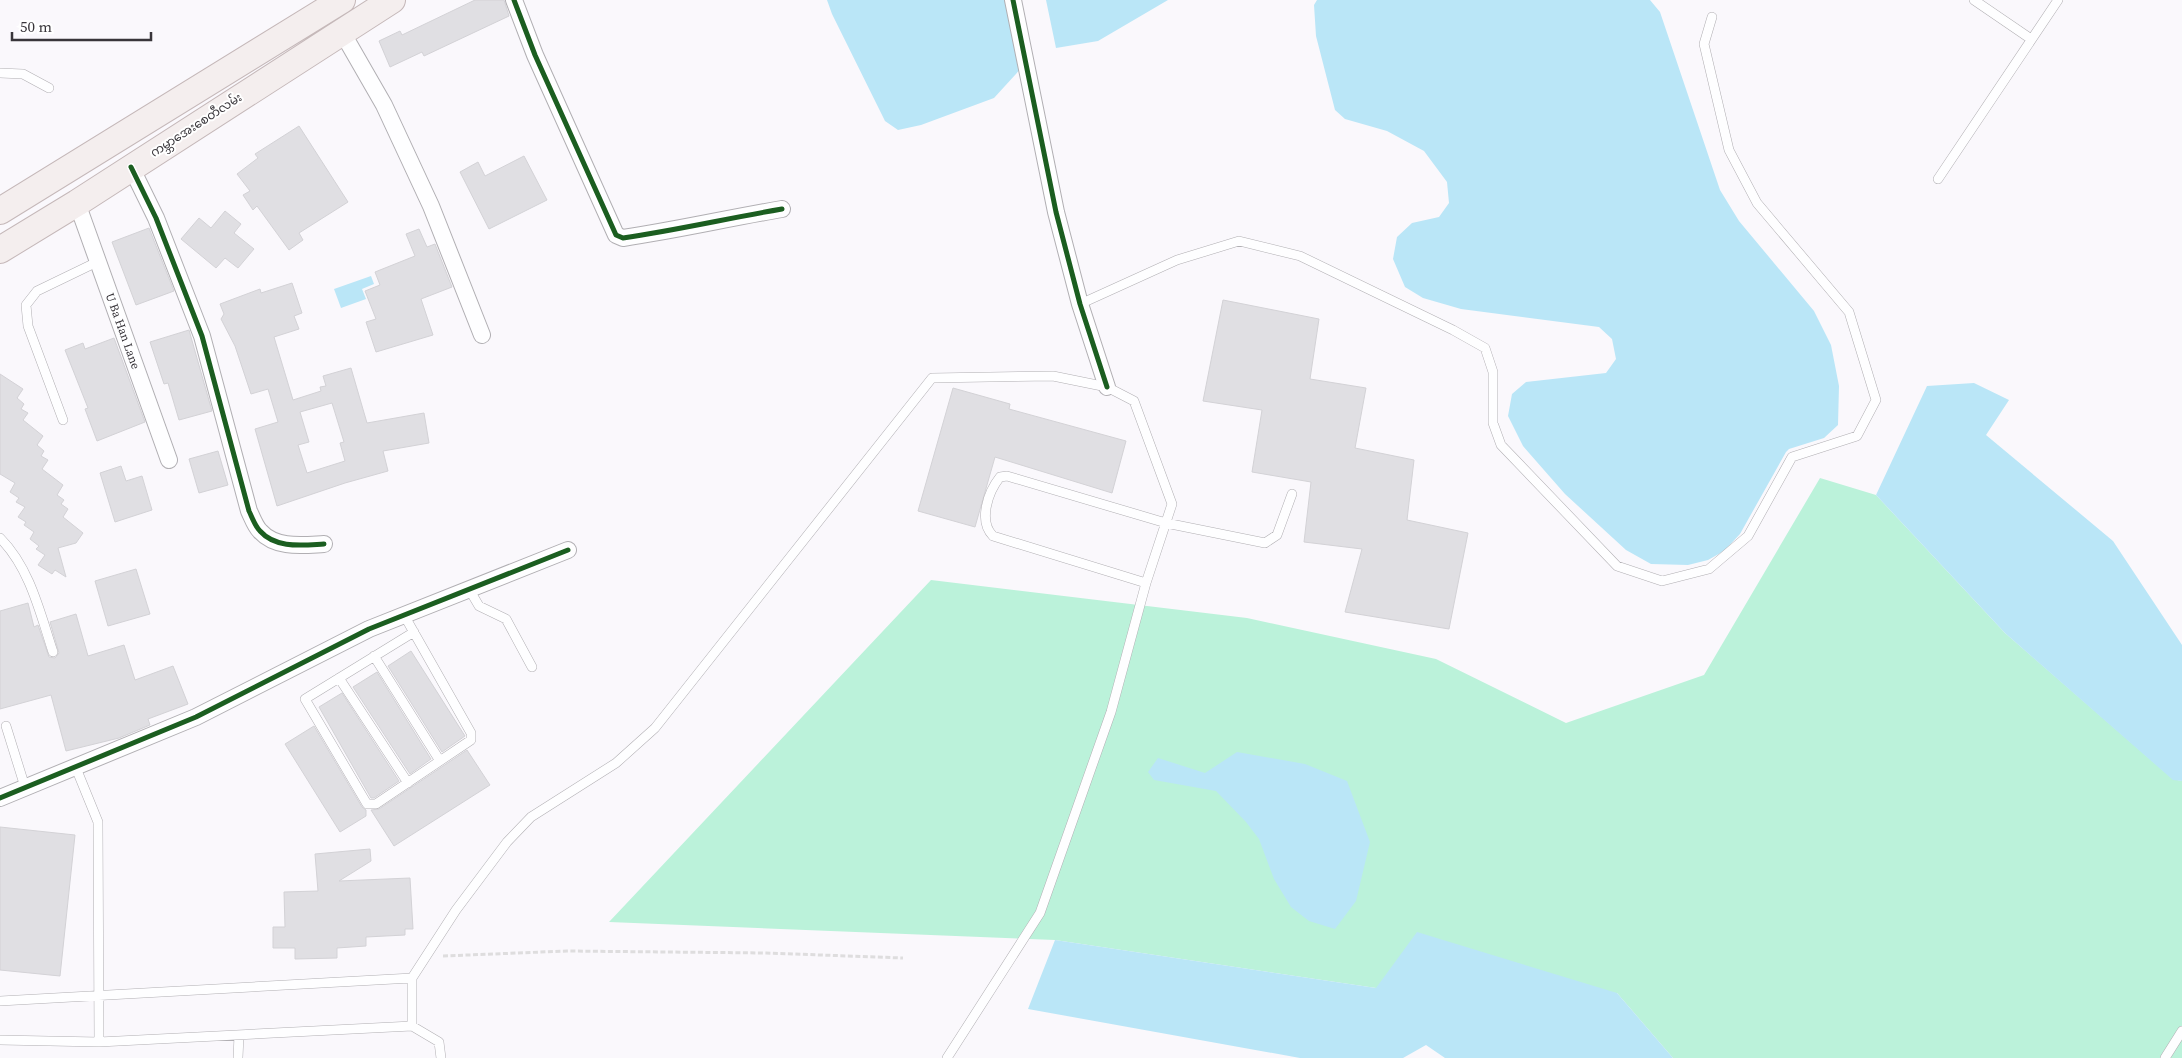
<svg xmlns="http://www.w3.org/2000/svg" width="2182" height="1058" viewBox="0 0 2182 1058" font-family="'Source Serif 4','Noto Sans Myanmar',serif">
	<style>
		.green { fill: #bbf2da }
		.water { fill: #bae6f7 }
		.building { fill: #e0dfe3; stroke: #d3d2d6; fill-rule: evenodd }
		.lines { fill: none; stroke-linecap: round; stroke-linejoin: round }
		.lane-casing { stroke: #b1afb3; stroke-width: 10 }
		.street-casing { stroke: #b1afb3; stroke-width: 18 }
		.primary-casing { stroke: #c5b8b9; stroke-width: 28 }
		.path { stroke: #deddde; stroke-width: 3; stroke-dasharray: 5 2.5; stroke-linecap: butt }
		.lane { stroke: #fefeff; stroke-width: 9 }
		.street { stroke: #fefeff; stroke-width: 16 }
		.primary { stroke: #f4eeee; stroke-width: 26 }
		.cycleway-casing { stroke: #fff; stroke-width: 8 }
		.cycleway { stroke: #1b5e20; stroke-width: 5 }
		.labels { text-anchor: middle; stroke-width: 4; stroke-linejoin: round; paint-order: stroke }
		.street-label { font-size: 12px; fill: #38353a; stroke: #fff }
	</style>
	<rect width="100%" height="100%" fill="#faf8fc"/>
	<path class="green" d="M1820,478l56,17 129,138 168,146 9,2v277h-509l-56,-65 -241,-5 -321,-48 -446,-18 322,-342 316,38 189,41 130,64 138,-48z"/>
	<path class="water" d="M827,0h189l9,64 -31,34 -73,27 -23,5 -13,-9 -53,-107z
		M1046,0h122l-70,41 -42,7z
		M1317,0h333l10,12 60,178 19,31 75,90 17,34 8,41 -1,39 -14,13 -35,11 -3,3 -46,82 -16,17 -16,9 -20,5 -37,-1 -25,-14 -61,-56 -42,-48 -15,-30 4,-22 14,-12 80,-9 10,-14 -4,-20 -13,-12 -138,-18 -38,-11 -18,-11 -12,-28 4,-22 15,-14 27,-6 10,-14 -2,-21 -23,-31 -37,-20 -42,-12 -10,-9 -19,-74 -2,-31z
		M371,276l3,8 -12,5 4,10 -25,9 -7,-19z
		M1974,383l35,17 -23,35 127,106 69,104v136l-9,-1 -168,-147 -129,-138 51,-109z
		M1237,752l68,12 42,17 23,61 -14,59 -21,28 -26,-8 -18,-14 -17,-28 -15,-40 -13,-17 -30,-31 -62,-11 -6,-8 10,-14 47,15z
		M1417,932l200,61 56,65h-228l-19,-13 -23,13h-103l-272,-49 27,-69 321,48z"/>
	<path class="building" d="M475,0h29l5,16 -85,40 -2,-4 -32,15 -11,-26 21,-10 2,4z
		M299,126l49,76 -49,31 4,7 -14,10 -32,-44 -4,4 -10,-15 7,-4 -13,-17 21,-16 -3,-4z
		M524,156l23,44 -58,29 -29,-57 18,-10 7,14z
		M225,211l16,13 -7,9 20,16 -16,19 -13,-10 -9,10 -35,-29 18,-21 12,10z
		M149,228l25,63 -38,14 -24,-63z
		M419,229l8,18 8,-3 17,43 -31,12 12,36 -57,17 -10,-30 10,-3 -11,-28 15,-6 -5,-13 40,-16 -9,-22z
		M292,283l10,30 -8,3 5,13 -25,8 19,63 28,-9 -1,-4 6,-1 -3,-10 28,-8 16,55 57,-10 5,30 -46,8 5,20 -43,12 -68,23 -22,-77 23,-7 -10,-33 -17,5 -16,-48 -14,-27 3,-5 -4,-10 40,-15 1,4zM332,403l12,39 -4,1 5,18 -38,12 -9,-28 11,-3 -9,-30z
		M1223,300l96,19 -9,60 56,9 -11,60 59,12 -7,60 61,13 -19,96 -104,-17 17,-63 -58,-7 7,-60 -59,-10 10,-62 -59,-9z
		M189,330l23,81 -33,9 -11,-37 -4,1 -14,-42z
		M114,338l31,84 -48,19 -12,-32 3,-1 -23,-58 18,-7 2,6z
		M0,374l23,15 -6,9 7,6 -3,5 7,4 -5,7 20,16 -6,9 7,6 -3,5 7,4 -6,9 21,16 -6,10 7,5 -3,4 7,5 -5,8 20,16 -7,10 -18,5 8,29 -11,-7 -3,4 -14,-9 7,-10 -9,-6 3,-3 -9,-7 4,-7 -10,-7 2,-3 -8,-5 7,-10 -9,-5 3,-4 -9,-6 5,-9 -15,-9z
		M953,388l57,16 -1,5 117,32 -14,52 -117,-36 -20,70 -57,-16z
		M218,451l10,34 -29,8 -10,-34z
		M121,466l5,15 16,-5 10,34 -37,12 -15,-49z
		M136,569l14,45 -42,12 -13,-45z
		M28,603l6,24 4,-2 11,32 6,1 4,-5 -9,-31 26,-8 12,42 36,-11 11,35 38,-14 15,38 -40,15 2,6 -31,13 -53,13 -15,-56 -51,14v-98z
		M411,651l54,85 -23,16 -54,-86z
		M377,672l54,87 -21,15 -57,-87z
		M342,693l57,88 -25,17h-3l-52,-91z
		M314,726l48,81 4,3v6l-26,16 -55,-88z
		M467,750l23,35 -96,61 -23,-36 8,-1z
		M0,827l75,8 -15,141 -60,-6z
		M370,849l1,12 -32,20 71,-3 3,51h-8v6l-39,2v9l-29,2v10l-42,1v-11h-22v-21h12l-1,-35 34,-1 -3,-37z"/>
	<g class="lines">
		<defs>
			<path id="lane" d="M1974,0l57,39
				M0,73l23,1 26,14
				M1938,179l120,-179
				M1080,304l97,-44 62,-19 61,15 153,74 32,18 8,24v51l8,22 116,121 45,15 47,-12 39,-33 44,-79 65,-21 19,-36 -27,-88 -92,-109 -28,-53 -25,-106 8,-27
				M63,420l-35,-94 -2,-21 11,-14 60,-29
				M0,538c30,30 40,75 53,114
				M1146,583l-153,-47c-15,-15 -5,-44 7,-59l7,-1 159,47 99,20 12,-8 15,-41
				M469,589l10,17 27,13 26,48
				M404,615l67,118v7l-95,64h-9l-62,-105 109,-67
				M374,656l66,105
				M339,678l69,105
				M6,726l19,61
				M76,768l22,54 1,220
				M0,1001l412,-23
				M412,1026v-48l44,-68 51,-68 24,-25 85,-54 39,-35 277,-350 121,-2 54,11 27,14 38,103 -26,79 -35,129 -71,201 -93,145
				M0,1040l99,2 313,-16 27,16 2,16
				M238,1058l1,-23
				M2165,1058l17,-27"/>
			<g id="street">
				<path d="M514,0l21,55 81,180 7,3c54,-8 106,-20 159,-29"/>
				<path d="M1013,0l43,212 24,92 27,83"/>
				<path d="M342,32l42,73 47,101 51,129"/>
				<path d="M131,167l25,51 46,118 47,175c3,6 6,15 11,20 16,18 43,14 64,13"/>
				<path id="s1" d="M77,203l92,257"/>
				<path d="M0,798l196,-81 173,-88 199,-79"/>
			</g>
			<path id="primary" d="M0,211l342,-211
				M0,250l77,-47 315,-203"/>
		</defs>
		<use href="#lane" class="lane-casing"/>
		<use href="#street" class="street-casing"/>
		<use href="#primary" class="primary-casing"/>
		<path class="path" d="M443,956l124,-5 199,2 137,5"/>
		<use href="#lane" class="lane"/>
		<use href="#street" class="street"/>
		<use href="#primary" class="primary"/>
		<defs>
			<path id="cycleway" d="M514,0l21,55 81,180 7,3c54,-8 106,-20 159,-29
				M1013,0l43,212 24,92 27,83
				M131,167l25,51 46,118 47,175c3,6 6,15 11,20 16,18 43,14 64,13
				M0,798l196,-81 173,-88 199,-79"/>
		</defs>
		<use href="#cycleway" class="cycleway-casing"/>
		<use href="#cycleway" class="cycleway"/>
	</g>
	<g class="labels">
		<g class="street-label">
			<text transform="translate(196 125) rotate(-33)" y="4">ကမ္ဘာအေးစေတီလမ်း</text>
			<text dy="4" stroke="none"><textPath href="#s1" startOffset="136">U Ba Han Lane</textPath></text>
		</g>
	</g>
	<path d="M12 32v8h139v-8" fill="none" stroke="#38353a" stroke-width="2.5"/>
	<text x="20" y="32" font-size="15" fill="#38353a" stroke="#ffffff" stroke-width="4" paint-order="stroke">50 m</text>
</svg>
